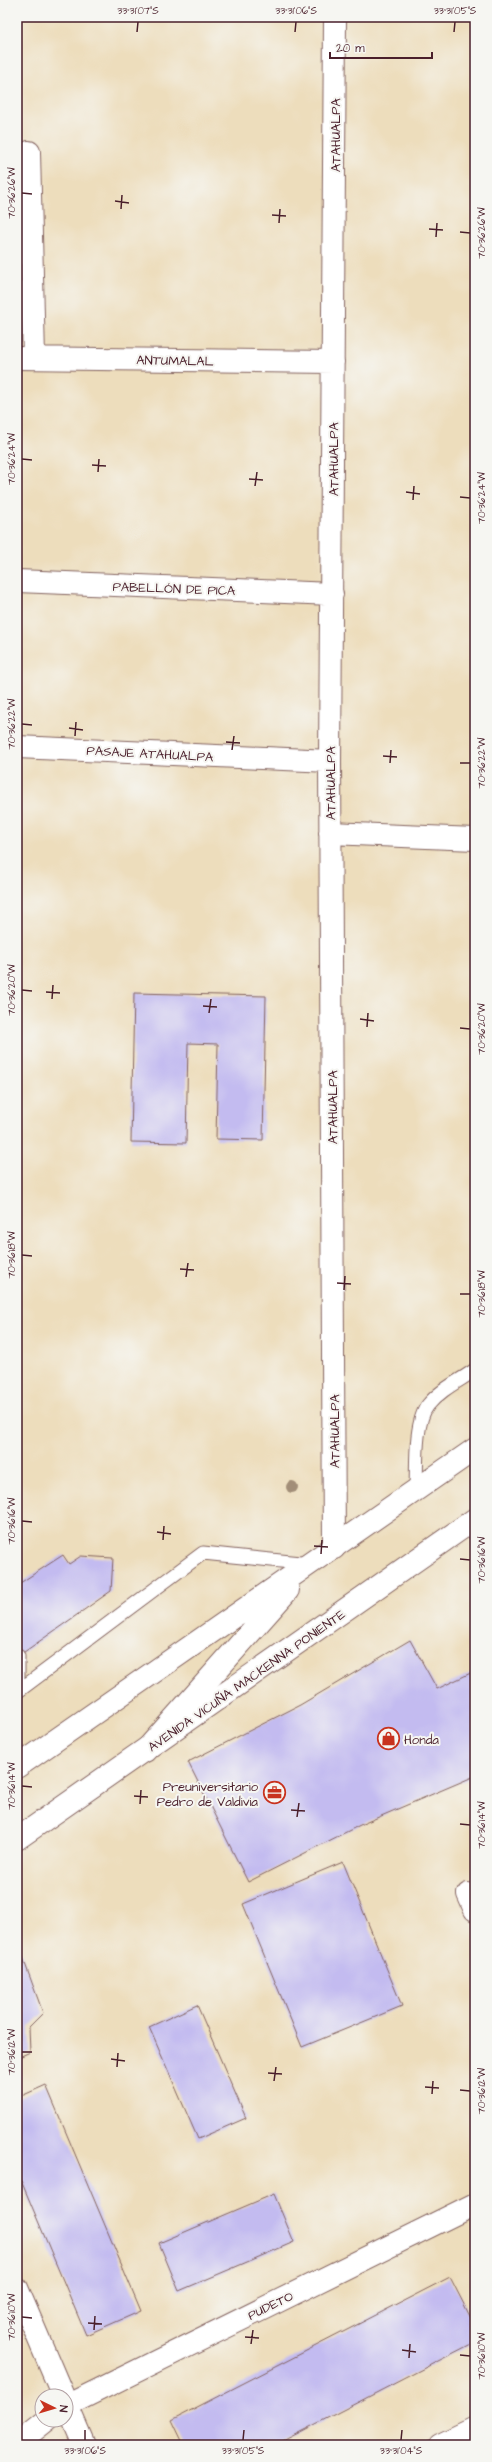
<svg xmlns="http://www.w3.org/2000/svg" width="492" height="2462" viewBox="0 0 492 2462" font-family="'Architects Daughter',sans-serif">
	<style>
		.building { fill: #c3bbf0 }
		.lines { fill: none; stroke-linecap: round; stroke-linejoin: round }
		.lane-casing { stroke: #83625e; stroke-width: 15 }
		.street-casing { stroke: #83625e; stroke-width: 24 }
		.secondary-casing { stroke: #83625e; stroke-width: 24 }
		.primary-casing { stroke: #83625e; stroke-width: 24 }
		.lane { stroke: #fff; stroke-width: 13 }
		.street { stroke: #fff; stroke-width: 22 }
		.secondary { stroke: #fff; stroke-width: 22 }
		.primary { stroke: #fff; stroke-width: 22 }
		.tree { fill: #a28e78 }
		.ticks { fill: none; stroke: #4a1f2b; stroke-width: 1.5 }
		.labels { text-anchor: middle; stroke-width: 4; stroke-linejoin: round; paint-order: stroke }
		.street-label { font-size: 13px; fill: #4a1f2b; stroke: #f6f6f2 }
		.poi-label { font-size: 13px; fill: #4a1f2b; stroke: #f6f6f2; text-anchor: start }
		.neatline { fill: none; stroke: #4a1f2b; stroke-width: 1.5 }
		.ticks-label { font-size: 10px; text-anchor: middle; fill: #4a1f2b }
	</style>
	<rect width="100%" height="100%" fill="#f6f6f2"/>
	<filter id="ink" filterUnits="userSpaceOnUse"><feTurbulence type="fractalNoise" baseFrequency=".025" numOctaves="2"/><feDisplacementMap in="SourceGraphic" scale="8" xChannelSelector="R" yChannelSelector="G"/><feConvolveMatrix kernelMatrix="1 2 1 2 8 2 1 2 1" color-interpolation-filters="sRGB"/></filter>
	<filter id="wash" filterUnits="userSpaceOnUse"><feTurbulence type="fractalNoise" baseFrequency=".012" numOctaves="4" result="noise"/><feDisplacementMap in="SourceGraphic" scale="16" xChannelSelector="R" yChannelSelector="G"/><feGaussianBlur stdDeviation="0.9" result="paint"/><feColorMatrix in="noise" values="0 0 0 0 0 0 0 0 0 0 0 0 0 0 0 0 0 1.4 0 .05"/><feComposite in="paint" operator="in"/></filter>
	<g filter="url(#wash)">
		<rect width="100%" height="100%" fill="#edddbc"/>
		<g id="blocks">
			<path class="building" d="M134,993l132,3 -3,144 -47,-1 2,-95 -30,-1 -2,100 -55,-1z
				M63,1555l6,9 12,-8 32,2 -2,33 -94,66v-72z
				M410,1640l27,49 38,-18v105l-115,49 -112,57 -60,-120 112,-57z
				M343,1862l59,144 -100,41 -59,-143z
				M19,1947l24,66 -14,14 1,25 -13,6v-110z
				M197,2005l49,113 -48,21 -49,-112z
				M46,2085l95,226 -55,24 -69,-164v-73z
				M274,2194l20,48 -115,49 -20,-48z
				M450,2277l25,49v16l-200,103h-91l-12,-25z"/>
		</g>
	</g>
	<g filter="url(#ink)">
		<use href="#blocks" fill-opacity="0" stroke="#83625e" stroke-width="1"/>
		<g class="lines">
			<defs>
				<path id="lane" d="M416,1490c1,-22 -2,-68 12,-85 12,-15 31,-24 47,-35
					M18,1691v-35
					M17,1692l186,-139 107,11"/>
				<path id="street" d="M29,152l5,206
					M17,358l316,4
					M17,581l315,13
					M17,747l313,14
					M330,833l145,6
					M334,1548l-4,-787 5,-744
					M468,1894l7,16
					M66,2406l409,-202
					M17,2444l30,-24
					M440,2445l35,-17"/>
				<path id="secondary" d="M17,1839l458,-320
					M17,2288l46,108
					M66,2403l18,42"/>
				<path id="primary" d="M145,1751l143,-161
					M17,1767l458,-318"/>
			</defs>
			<use href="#lane" class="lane-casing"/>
			<use href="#street" class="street-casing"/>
			<use href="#secondary" class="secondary-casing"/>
			<use href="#primary" class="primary-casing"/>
			<use href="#lane" class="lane"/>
			<use href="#street" class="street"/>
			<use href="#secondary" class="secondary"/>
			<use href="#primary" class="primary"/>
		</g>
		<circle class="tree" cx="292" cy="1487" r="6"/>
	</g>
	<path class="ticks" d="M137,32l1,-10M295,32l1,-10M454,32l1,-10M22,193l10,1M115,201l14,2M121,209l1,-14M272,215l14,1M279,223l1,-14M429,229l14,1M460,232l10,1M436,237l1,-14M22,459l10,1M92,465l14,1M98,472l1,-13M249,479l14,1M255,486l2,-14M406,492l14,2M460,497l10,1M413,500l1,-14M22,724l10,1M69,728l14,2M75,736l1,-14M226,742l14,1M232,750l2,-14M383,756l14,1M390,763l1,-13M460,763h10M22,990l10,1M46,992l14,1M52,999l1,-14M203,1006l14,1M209,1013l2,-14M360,1019l14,2M367,1027l1,-14M460,1028l10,1M22,1255l10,1M180,1269l14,1M186,1277l2,-14M337,1283l14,1M344,1290l1,-14M460,1294h10M22,1521l10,1M157,1532l14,2M163,1540l1,-14M314,1546l14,1M321,1554l1,-14M460,1559l10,1M22,1786l10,1M134,1796l14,1M140,1804l1,-14M291,1810l14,1M297,1817l2,-14M460,1824l10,1M22,2052h10M111,2059l14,2M117,2067l1,-14M268,2073l14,1M274,2081l2,-14M425,2087l14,1M460,2090l10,1M432,2094l1,-13M22,2317l10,1M88,2323l14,1M94,2330l1,-14M245,2337l14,1M251,2344l2,-14M402,2350l14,2M460,2355l10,1M409,2358l1,-14M85,2440v-10M243,2440l1,-10M401,2440l1,-10"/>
	<defs>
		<symbol id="shop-ring" viewBox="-11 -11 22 22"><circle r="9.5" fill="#f6f6f2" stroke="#c8321e" stroke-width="1.5"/><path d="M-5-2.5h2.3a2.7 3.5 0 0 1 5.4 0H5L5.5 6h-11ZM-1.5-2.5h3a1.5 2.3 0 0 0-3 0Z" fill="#c8321e"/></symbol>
		<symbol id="office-ring" viewBox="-11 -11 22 22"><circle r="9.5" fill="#f6f6f2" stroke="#c8321e" stroke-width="1.5"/><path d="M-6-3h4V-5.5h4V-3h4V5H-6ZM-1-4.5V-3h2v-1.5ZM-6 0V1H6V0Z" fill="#c8321e"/></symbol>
	</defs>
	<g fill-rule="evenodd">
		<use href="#shop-ring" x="376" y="1726" width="25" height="25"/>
		<use href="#office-ring" x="262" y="1780" width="25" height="25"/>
	</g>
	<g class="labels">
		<g class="street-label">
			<text transform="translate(335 135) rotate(-90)" y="5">ATAHUALPA</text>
			<text transform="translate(175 360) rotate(1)" y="5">ANTUMALAL</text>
			<text transform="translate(333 459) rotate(-90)" y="5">ATAHUALPA</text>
			<text transform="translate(174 588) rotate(2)" y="5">PABELLÓN DE PICA</text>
			<text transform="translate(150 753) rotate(3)" y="5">PASAJE ATAHUALPA</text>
			<text transform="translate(330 783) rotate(-90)" y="5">ATAHUALPA</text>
			<text transform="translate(332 1107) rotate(-90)" y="5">ATAHUALPA</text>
			<text transform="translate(334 1431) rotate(-90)" y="5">ATAHUALPA</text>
			<text transform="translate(246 1680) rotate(-35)" y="5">AVENIDA VICUÑA MACKENNA PONIENTE</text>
			<text transform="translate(270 2305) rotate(-26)" y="5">PUDETO</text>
		</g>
		<g class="poi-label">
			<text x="404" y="1744">Honda</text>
			<text x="258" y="1791" text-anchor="end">Preuniversitario<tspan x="258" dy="15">Pedro de Valdivia</tspan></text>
		</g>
	</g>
	<rect width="492" height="2462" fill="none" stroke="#f6f6f2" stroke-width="44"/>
	<g transform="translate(54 2408) rotate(95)"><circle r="19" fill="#f6f6f2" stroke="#b1a0a2"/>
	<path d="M0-3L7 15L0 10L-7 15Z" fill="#c8321e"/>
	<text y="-6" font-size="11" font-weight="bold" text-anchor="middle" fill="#4a1f2b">N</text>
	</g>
	<path d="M330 52v6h102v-6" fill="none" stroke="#4a1f2b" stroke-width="2"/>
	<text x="336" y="52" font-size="12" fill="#4a1f2b" stroke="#f6f6f2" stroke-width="3" paint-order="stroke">20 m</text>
	<rect x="22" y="22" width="448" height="2418" class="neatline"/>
	<g class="ticks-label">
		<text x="138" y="14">33°31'07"S</text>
		<text x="296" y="14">33°31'06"S</text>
		<text x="455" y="14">33°31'05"S</text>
		<text transform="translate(11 193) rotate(-90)" y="4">70°36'26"W</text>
		<text transform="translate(481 233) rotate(-90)" y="4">70°36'26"W</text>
		<text transform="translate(11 459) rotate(-90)" y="4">70°36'24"W</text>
		<text transform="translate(481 498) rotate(-90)" y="4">70°36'24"W</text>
		<text transform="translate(11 724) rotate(-90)" y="4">70°36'22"W</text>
		<text transform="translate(481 763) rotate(-90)" y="4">70°36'22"W</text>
		<text transform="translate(11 990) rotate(-90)" y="4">70°36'20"W</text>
		<text transform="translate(481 1029) rotate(-90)" y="4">70°36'20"W</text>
		<text transform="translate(11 1255) rotate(-90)" y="4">70°36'18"W</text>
		<text transform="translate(481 1294) rotate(-90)" y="4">70°36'18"W</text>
		<text transform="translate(11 1521) rotate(-90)" y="4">70°36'16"W</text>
		<text transform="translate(481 1560) rotate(-90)" y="4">70°36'16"W</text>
		<text transform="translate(11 1786) rotate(-90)" y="4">70°36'14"W</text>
		<text transform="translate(481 1825) rotate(-90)" y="4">70°36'14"W</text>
		<text transform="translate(11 2052) rotate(-90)" y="4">70°36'12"W</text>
		<text transform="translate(481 2091) rotate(-90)" y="4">70°36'12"W</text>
		<text transform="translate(11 2317) rotate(-90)" y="4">70°36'10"W</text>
		<text transform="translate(481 2356) rotate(-90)" y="4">70°36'10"W</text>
		<text x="85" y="2454">33°31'06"S</text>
		<text x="243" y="2454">33°31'05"S</text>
		<text x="401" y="2454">33°31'04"S</text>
	</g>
</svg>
